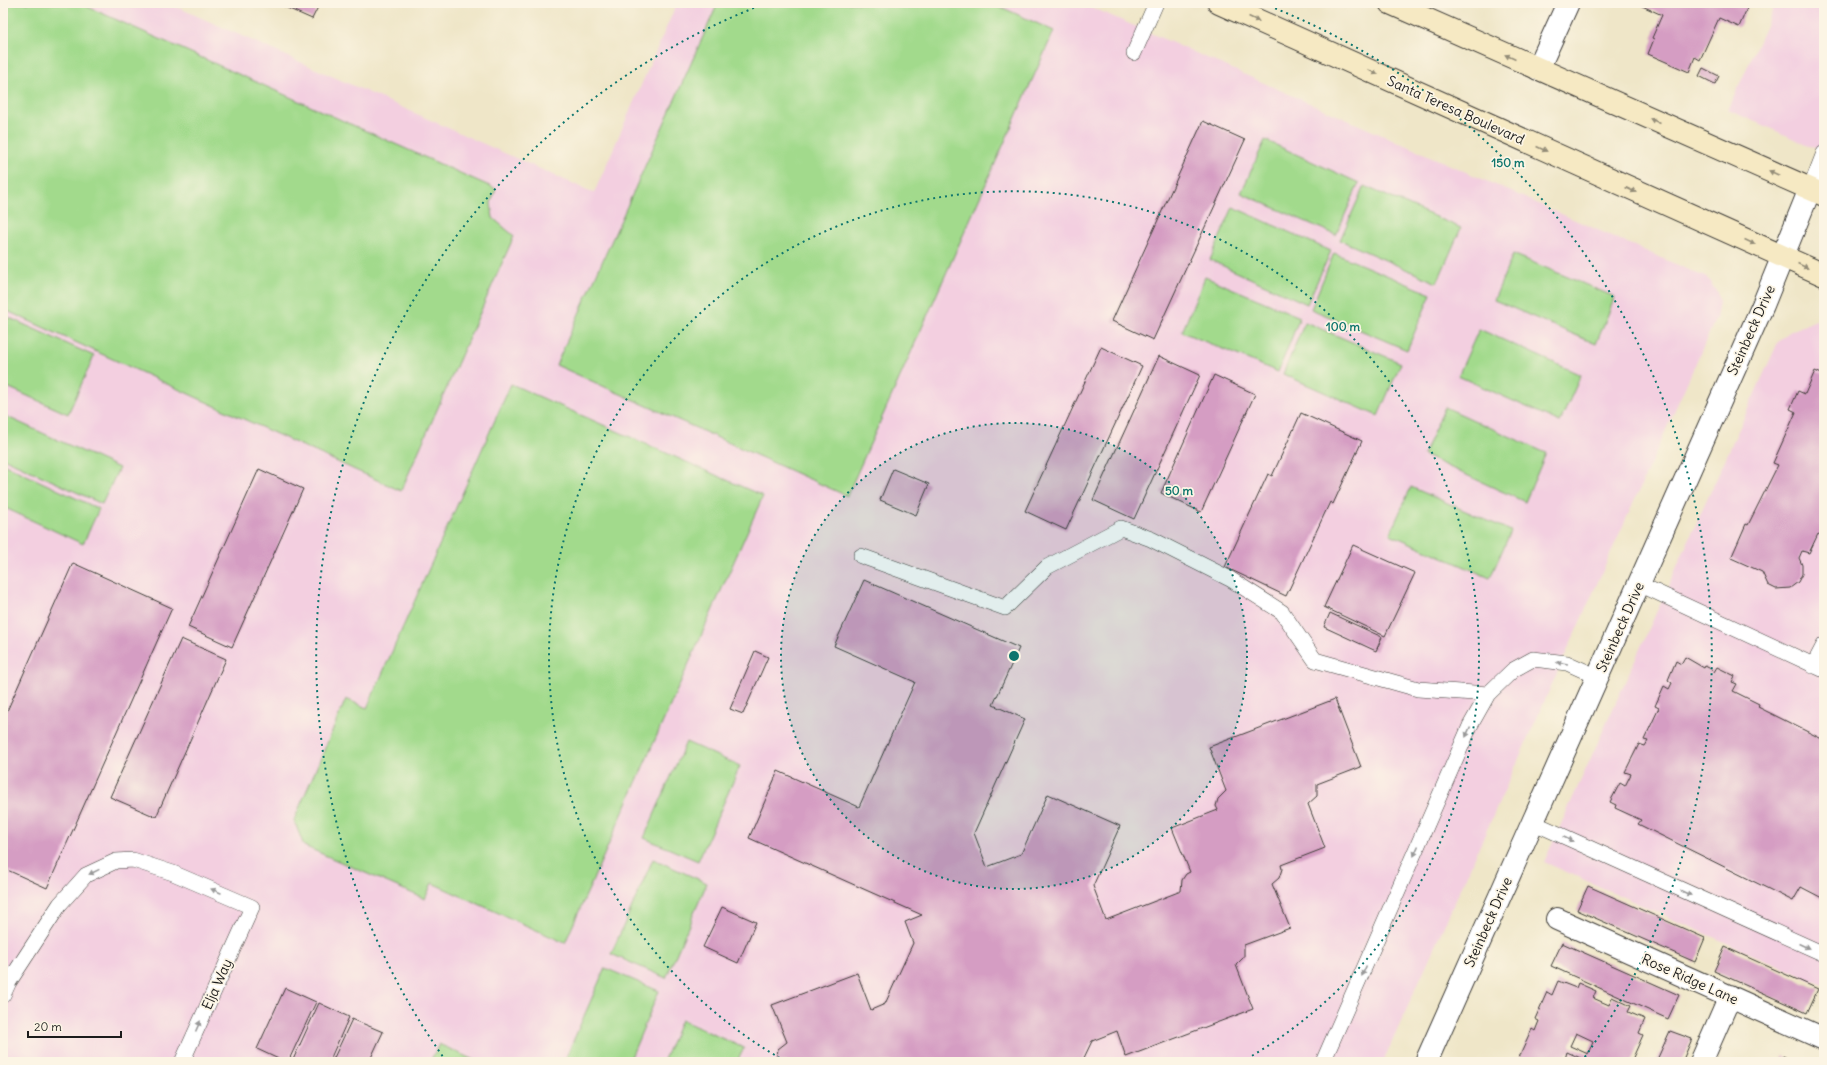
<svg xmlns="http://www.w3.org/2000/svg" width="1827" height="1065" viewBox="0 0 1827 1065" font-family="Delius,sans-serif">
	<style>
		.built { fill: #f3cfe0 }
		.green { fill: #a2da8c; stroke: #5f7b54 }
		.building { fill: #d59dc3; fill-rule: evenodd }
		.lines { fill: none; stroke-linecap: round; stroke-linejoin: round }
		.service-casing { stroke: #3c3a36; stroke-width: 16 }
		.minor-casing { stroke: #3c3a36; stroke-width: 24 }
		.tertiary-casing { stroke: #3c3a36; stroke-width: 24 }
		.secondary-casing { stroke: #3c3a36; stroke-width: 24 }
		.service { stroke: #fff; stroke-width: 15 }
		.minor { stroke: #fff; stroke-width: 22 }
		.tertiary { stroke: #fff; stroke-width: 22 }
		.secondary { stroke: #f6e9c3; stroke-width: 22 }
		.oneway { fill: #948d78 }
		.oneway2 { fill: #999 }
		.ring { fill: none; stroke: #0f766e; stroke-width: 2; stroke-dasharray: 2 4 }
		.labels { text-anchor: middle; stroke-width: 3.5; stroke-linejoin: round; paint-order: stroke }
		.street-label { font-size: 14px; fill: #1c1c1c; stroke: #fcf5e5 }
		.centre { fill: #0f766e; stroke: #fcf5e5; stroke-width: 2 }
		.ring-label { font-size: 12px; text-anchor: middle; font-weight: bold; fill: #0f766e; stroke: #fcf5e5; stroke-width: 3.5; stroke-linejoin: round; paint-order: stroke }
	</style>
	<rect width="100%" height="100%" fill="#fcf5e5"/>
	<filter id="ink" filterUnits="userSpaceOnUse"><feTurbulence type="fractalNoise" baseFrequency=".025" numOctaves="2"/><feDisplacementMap in="SourceGraphic" scale="8" xChannelSelector="R" yChannelSelector="G"/><feConvolveMatrix kernelMatrix="1 2 1 2 8 2 1 2 1" color-interpolation-filters="sRGB"/></filter>
	<filter id="wash" filterUnits="userSpaceOnUse"><feTurbulence type="fractalNoise" baseFrequency=".012" numOctaves="4" result="noise"/><feDisplacementMap in="SourceGraphic" scale="16" xChannelSelector="R" yChannelSelector="G"/><feGaussianBlur stdDeviation="0.9" result="paint"/><feColorMatrix in="noise" values="0 0 0 0 0 0 0 0 0 0 0 0 0 0 0 0 0 1.4 0 .05"/><feComposite in="paint" operator="in"/></filter>
	<g filter="url(#wash)">
		<rect width="100%" height="100%" fill="#efe6c8"/>
		<path class="built" d="M3,3h165l426,190 83,-190h405l625,275 10,14 2,10 -3,16 -333,744h-1380z
			M1776,3h48v149l-96,-42z
			M1816,320l8,3v663l-280,-124 234,-520 11,-10z"/>
		<path class="green" d="M3,3h76l417,186 -5,14 2,15 21,18 -113,255 -398,-182z
			M718,3h274l62,28 -207,465 -291,-131z
			M1265,140l94,43 -23,52 -95,-42z
			M1364,186l97,42 -24,55 -97,-43z
			M1233,207l98,44 -24,53 -97,-44z
			M1334,253l97,41 -24,56 -96,-41z
			M1513,254l102,43 -19,47 -102,-44z
			M1205,277l95,40 -22,55 -96,-40z
			M3,315l91,41 -26,58 -65,-29z
			M1305,322l96,41 -23,53 -95,-42z
			M1479,329l102,46 -21,47 -102,-46z
			M511,384l252,112 -198,447 -133,-60 -7,16 -121,-53 -10,-26 52,-121 21,9z
			M1445,407l101,46 -21,49 -102,-47z
			M3,415l116,53 -17,36 -99,-46z
			M3,464l96,45 -16,35 -80,-37z
			M1411,487l100,44 -21,47 -100,-44z
			M686,742l54,24 -42,95 -54,-23z
			M653,859l54,24 -41,95 -55,-24z
			M605,968l54,23 -30,71h-65z
			M681,1020l63,28 -7,14h-74z
			M439,1044l39,18h-48z"/>
		<g id="blocks">
			<path class="building" d="M276,3h44l-8,16z
				M1641,3h101l6,3 -9,21 -20,-9 -19,42 -5,-3 -6,15 -41,-18 6,-15 -2,-1 10,-23 -22,-10z
				M1703,68l16,8 -4,8 -16,-8z
				M1203,121l42,19 -92,200 -41,-19z
				M1101,347l41,19 -76,164 -41,-19z
				M1159,356l41,19 -66,144 -41,-19z
				M1815,371l9,4v153l-3,7 -3,-1 -9,19 -7,-2 -3,7 3,7v9l-4,8 -8,6 -14,1 -8,-4 -6,-13 -31,-14 15,-34 2,1 30,-60 -5,-2 23,-51 -6,-3 8,-18 7,3z
				M1214,375l41,19 -54,118 -40,-19z
				M1301,413l61,28 -29,63 -3,-2 -44,94 -61,-29 43,-93 4,2z
				M259,469l44,20 -71,158 -44,-20z
				M893,469l36,15 -13,31 -36,-15z
				M1353,545l62,28 -30,63 -61,-29z
				M73,563l99,45 -125,280 -44,-20v-148z
				M864,580l155,68 -26,57 32,14 -51,114 13,34 34,-13 27,-60 72,32 -27,60 13,34 75,-29 1,-11 4,-6 4,-2 -18,-44 46,-18 -2,-4 2,-7 8,-8 -17,-44 126,-48 26,68 -44,17v12l-9,8 17,44 -44,17 1,4 -3,9 -7,6 18,44 -46,17v12l-8,8 17,44 -127,48 -9,-26 -25,10 -10,21h-306l2,-13 9,-7 -15,-37 85,-32 14,37 14,-6 28,-61 -8,-21 17,-7 -173,-77 29,-67 81,36 56,-125 -81,-36z
				M1330,613l52,24 -6,14 -52,-24z
				M181,639l45,20 -70,158 -46,-20z
				M755,651l13,6 -25,57 -13,-5z
				M1685,657l19,11 1,-2 8,4 -1,1 2,1 3,-5 18,9 -3,6 5,2 -4,7 26,13 -1,3 66,33v159l-23,-12 -8,14 -155,-77 3,-4 -26,-12 1,-3 -6,-3 10,-19 5,3 6,-12 -6,-2 14,-28 6,2 3,-5 -4,-1 15,-32 -4,-2 9,-20 5,3 3,-6 -4,-3 8,-19 5,3z
				M1588,886l117,52 -10,24 -118,-52z
				M722,907l34,15 -18,41 -35,-16z
				M1562,943l117,52 -11,24 -117,-53z
				M1725,947l93,42 -11,24 -93,-42z
				M1558,981l18,7 2,-5 18,8 -3,7 16,7 3,-8 19,9 -3,6 17,7 -6,14 4,2 -12,27h-46v-2l-18,-8 -2,7 7,3h-55l15,-33 3,2 4,-10 -4,-2 12,-27 5,3zM1576,1033l17,8 -5,13 -18,-8z
				M285,988l31,14 -28,60h-3l-28,-13z
				M319,1003l30,14 -20,45h-37z
				M352,1019l31,13 -14,30h-37z
				M1670,1031l22,8 -10,23h-26z
				M1783,1056l13,6h-16z"/>
		</g>
	</g>
	<g filter="url(#ink)">
		<use href="#blocks" fill-opacity="0" stroke="#3c3a36" stroke-width="1"/>
		<g class="lines">
			<defs>
				<path id="service" d="M1134,53l22,-50
					M1810,189l14,-36
					M861,556l144,52 42,-41 74,-39 30,11 79,40 52,33 33,48 103,29 70,5
					M1639,584l185,86
					M1813,666l11,-21
					M1532,822l292,132
					M3,995l6,-13 51,-78 26,-29 30,-14 17,-1 40,13 79,34 -70,155
					M1323,1062l147,-336 18,-32 25,-24 20,-11 34,4 31,14"/>
				<path id="minor" d="M1538,69l30,-66
					M1557,919l267,120
					M1701,1062l29,-66"/>
				<path id="tertiary" d="M1426,1062l337,-757 47,-116"/>
				<path id="secondary" d="M1219,3l605,272
					M1390,3l434,192"/>
			</defs>
			<use href="#service" class="service-casing"/>
			<use href="#minor" class="minor-casing"/>
			<use href="#tertiary" class="tertiary-casing"/>
			<use href="#secondary" class="secondary-casing"/>
			<use href="#service" class="service"/>
			<use href="#minor" class="minor"/>
			<use href="#tertiary" class="tertiary"/>
			<use href="#secondary" class="secondary"/>
		</g>
		<defs><path id="oneway-solid" d="M-6-.8H1V-3.2L6.5 0L1 3.2V.8H-6Z"/></defs>
		<g class="oneway">
			<use href="#oneway-solid" transform="translate(1254 19) rotate(24)"/>
			<use href="#oneway-solid" transform="translate(1510 57) rotate(-156)"/>
			<use href="#oneway-solid" transform="translate(1373 72) rotate(24)"/>
			<use href="#oneway-solid" transform="translate(1655 121) rotate(-156)"/>
			<use href="#oneway-solid" transform="translate(1542 149) rotate(25)"/>
			<use href="#oneway-solid" transform="translate(1774 173) rotate(-156)"/>
			<use href="#oneway-solid" transform="translate(1631 190) rotate(24)"/>
			<use href="#oneway-solid" transform="translate(1750 242) rotate(24)"/>
			<use href="#oneway-solid" transform="translate(1803 266) rotate(24)"/>
		</g>
		<g class="oneway2">
			<use href="#oneway-solid" transform="translate(1562 663) rotate(-171)"/>
			<use href="#oneway-solid" transform="translate(1468 732) rotate(114)"/>
			<use href="#oneway-solid" transform="translate(1568 839) rotate(25)"/>
			<use href="#oneway-solid" transform="translate(1416 851) rotate(114)"/>
			<use href="#oneway-solid" transform="translate(94 872) rotate(154)"/>
			<use href="#oneway-solid" transform="translate(216 891) rotate(-157)"/>
			<use href="#oneway-solid" transform="translate(1686 893) rotate(24)"/>
			<use href="#oneway-solid" transform="translate(1804 946) rotate(24)"/>
			<use href="#oneway-solid" transform="translate(1364 971) rotate(114)"/>
			<use href="#oneway-solid" transform="translate(198 1026) rotate(-66)"/>
		</g>
	</g>
	<circle cx="1014" cy="656" r="233" fill="#0f766e" fill-opacity=".12"/>
	<g class="ring">
		<circle cx="1014" cy="656" r="233"/>
		<path d="M785 1061A465 465 0 1 1 1243 1061"/>
		<path d="M446 1061A698 698 0 0 1 764 4M1264 4A698 698 0 0 1 1582 1061"/>
	</g>
	<g class="labels">
		<g class="street-label">
			<text transform="translate(1456 110) rotate(24)" y="5">Santa Teresa Boulevard</text>
			<text transform="translate(1751 330) rotate(-66)" y="5">Steinbeck Drive</text>
			<text transform="translate(1620 627) rotate(-66)" y="5">Steinbeck Drive</text>
			<text transform="translate(1488 922) rotate(-66)" y="5">Steinbeck Drive</text>
			<text transform="translate(1690 979) rotate(24)" y="5">Rose Ridge Lane</text>
			<text transform="translate(217 984) rotate(-66)" y="5">Elja Way</text>
		</g>
	</g>
	<circle cx="1014" cy="656" r="6" class="centre"/>
	<g class="ring-label">
		<text x="1508" y="167">150 m</text>
		<text x="1343" y="331">100 m</text>
		<text x="1179" y="495">50 m</text>
	</g>
	<rect width="1827" height="1065" fill="none" stroke="#fcf5e5" stroke-width="16"/>
	<path d="M28 1031v6h93v-6" fill="none" stroke="#1c1c1c" stroke-width="2"/>
	<text x="34" y="1031" font-size="12" fill="#1c1c1c" stroke="#fcf5e5" stroke-width="3" paint-order="stroke">20 m</text>
</svg>
